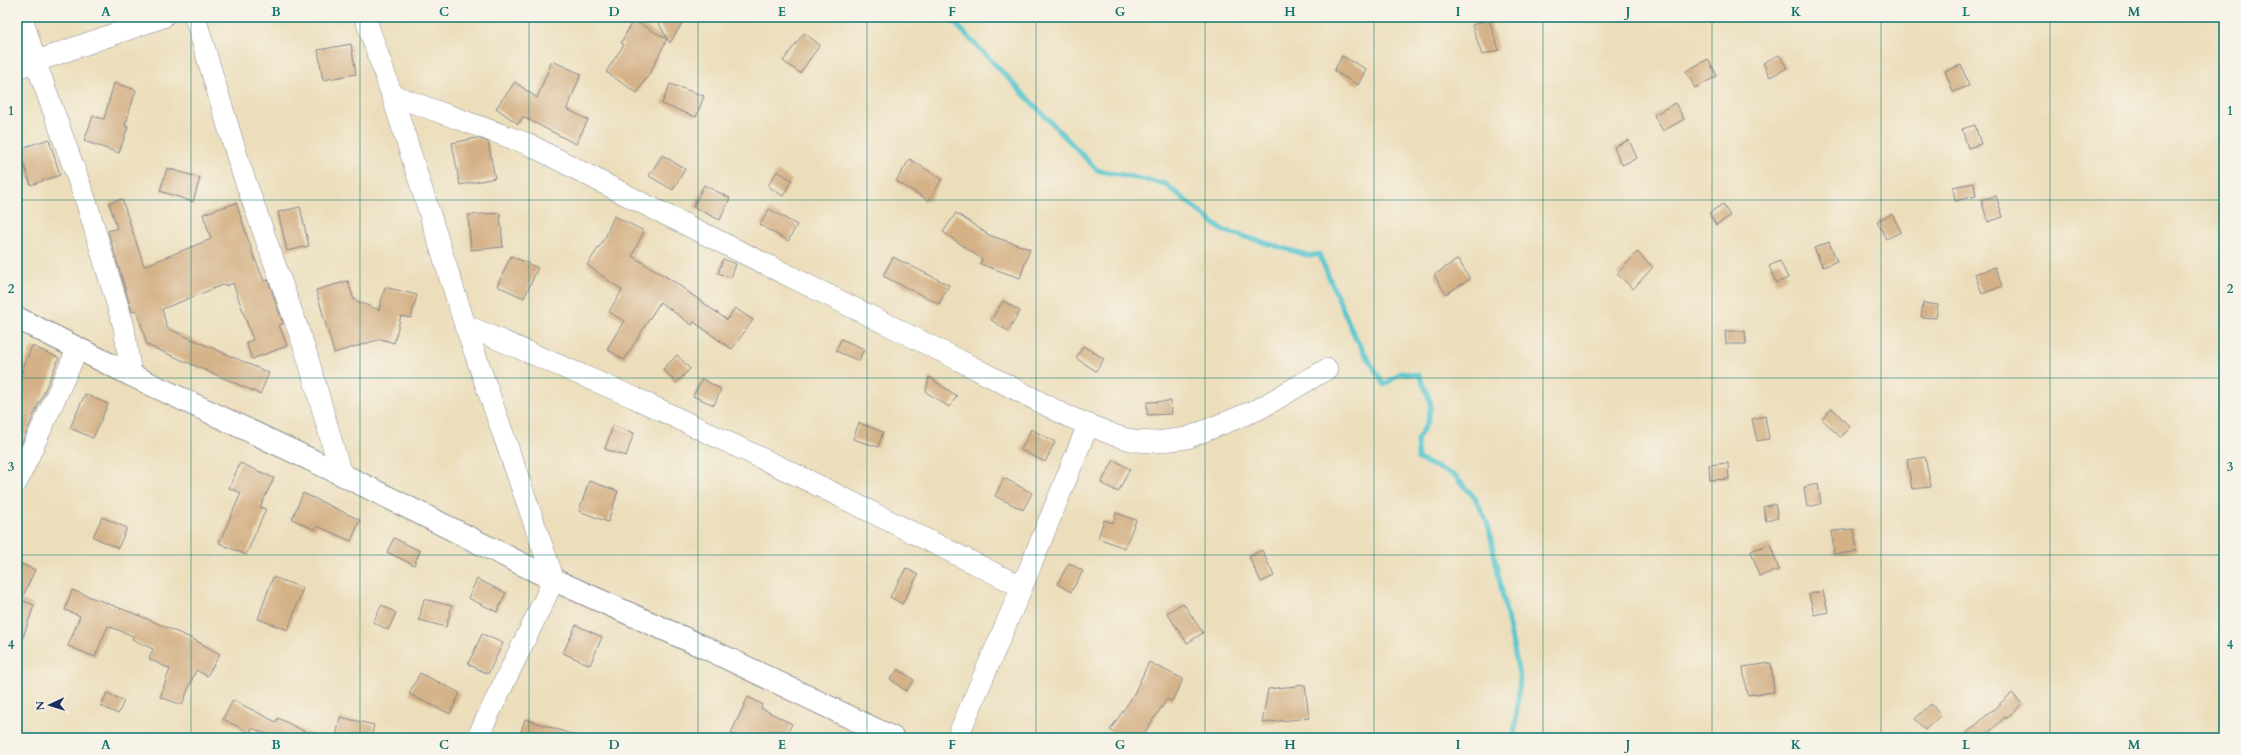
<svg xmlns="http://www.w3.org/2000/svg" width="2241" height="755" viewBox="0 0 2241 755" font-family="Cardo,serif">
	<style>
		.lines { fill: none; stroke-linecap: round; stroke-linejoin: round }
		.stream { stroke: #59c6cf; stroke-width: 5 }
		.building { fill: #d4b186 }
		.minor-casing { stroke: #84868c; stroke-width: 22 }
		.major-casing { stroke: #84868c; stroke-width: 24 }
		.minor { stroke: #fff; stroke-width: 21 }
		.major { stroke: #fff; stroke-width: 22 }
		.grid { fill: none; stroke: #0f766e; stroke-width: 1; stroke-opacity: 0.55 }
		.neatline { fill: none; stroke: #0f766e; stroke-width: 1.5 }
		.grid-label { font-size: 13px; text-anchor: middle; font-weight: bold; fill: #0f766e }
	</style>
	<rect width="100%" height="100%" fill="#f7f3e8"/>
	<filter id="ink" filterUnits="userSpaceOnUse"><feTurbulence type="fractalNoise" baseFrequency=".025" numOctaves="2"/><feDisplacementMap in="SourceGraphic" scale="8" xChannelSelector="R" yChannelSelector="G"/><feConvolveMatrix kernelMatrix="1 2 1 2 8 2 1 2 1" color-interpolation-filters="sRGB"/></filter>
	<filter id="wash" filterUnits="userSpaceOnUse"><feTurbulence type="fractalNoise" baseFrequency=".012" numOctaves="4" result="noise"/><feDisplacementMap in="SourceGraphic" scale="16" xChannelSelector="R" yChannelSelector="G"/><feGaussianBlur stdDeviation="0.9" result="paint"/><feColorMatrix in="noise" values="0 0 0 0 0 0 0 0 0 0 0 0 0 0 0 0 0 1.4 0 .05"/><feComposite in="paint" operator="in"/></filter>
	<g filter="url(#wash)">
		<rect width="100%" height="100%" fill="#ecdebb"/>
		<g class="lines">
			<path class="stream" d="M949,17l148,153 68,14 57,46 88,26 9,-2 36,83 29,48 17,-12 18,2 12,28 -3,18 -11,19 1,19 36,16 21,23 13,26 32,155 -6,59"/>
		</g>
		<g id="blocks">
			<path class="building" d="M655,17h31l-16,26z
				M1489,19l10,31 -17,5 -10,-30z
				M633,20l34,19 -17,34 -13,20 -31,-21 18,-28 -3,-1z
				M804,33l16,12 -20,28 -17,-12z
				M351,44l5,30 -33,6 -5,-30z
				M1779,55l8,13 -17,9 -7,-14z
				M1342,56l24,13 -8,16 -24,-14z
				M1708,59l9,17 -22,12 -9,-17z
				M552,61l29,13 -14,35 21,11 -12,24 -53,-27 -5,7 -22,-16 19,-26 22,16z
				M1961,65l8,21 -16,6 -8,-21z
				M114,83l22,7 -11,36 3,1 -9,26 -35,-12 9,-25 11,3z
				M670,84l34,12 -8,21 -34,-13z
				M1675,103l9,16 -21,12 -9,-16z
				M1975,125l6,19 -13,4 -6,-19z
				M477,138l11,4 7,36 -35,7 -8,-42z
				M49,139l11,36 -29,10 -12,-36z
				M1629,140l8,18 -15,7 -8,-18z
				M662,155l23,14 -12,21 -24,-14z
				M910,159l32,20 -13,22 -33,-20z
				M167,168l33,10 -7,24 -33,-11z
				M777,171l15,9 -9,16 -15,-10z
				M1974,183l2,13 -21,5 -2,-14z
				M704,185l26,13 -10,22 -27,-13z
				M1996,196l7,21 -15,5 -7,-22z
				M122,199l22,67 67,-27 -8,-25 33,-11 17,51 11,27 4,-1 15,44 -4,1 8,21 -35,13 -6,-17 7,-2 -20,-57 -7,3 -1,-2 -63,25 5,19 102,45 -9,21 -113,-49 -10,-35 -5,2 -24,-81 9,-3 -8,-25z
				M1723,204l7,12 -14,9 -7,-12z
				M300,207l9,39 -22,5 -9,-39z
				M769,209l28,16 -9,16 -28,-16z
				M500,213l3,34 -32,3 -3,-35z
				M956,213l33,22 41,14 -10,29 -40,-14 2,-5 -39,-27z
				M1892,214l9,18 -15,7 -9,-18z
				M614,216l30,15 -12,25 41,25 54,39 8,-12 18,12 -21,29 -12,-8 1,-2 -1,2 -26,-19 -2,3 -32,-23 -36,58 -17,-11 17,-28 -15,-9 13,-22 -35,-25 18,-27z
				M1829,242l8,19 -14,6 -9,-19z
				M1637,252l16,15 -20,22 -16,-15z
				M511,256l27,12 -14,30 -27,-12z
				M893,257l56,28 -10,19 -56,-28z
				M723,259l13,5 -5,14 -13,-5z
				M1458,259l12,20 -24,15 -12,-19z
				M1780,261l8,17 -12,5 -7,-17z
				M1995,267l7,19 -20,8 -7,-20z
				M348,281l6,19 25,10 6,-23 32,8 -6,23 -10,-2 -7,27 -13,-4 -47,14 -18,-63z
				M1003,301l17,10 -12,20 -17,-11z
				M1923,303l15,2 -2,13 -15,-1z
				M1725,331h20l1,13h-20z
				M841,339l23,10 -5,12 -23,-10z
				M32,346l27,12 -42,95v-69z
				M1083,346l21,13 -8,12 -20,-13z
				M677,355l13,14 -14,14 -13,-14z
				M929,377l28,19 -8,11 -23,-15z
				M702,379l19,10 -7,16 -21,-9z
				M85,394l23,10 -15,34 -23,-10z
				M1171,401l1,13 -25,1v-13z
				M1832,408l18,19 -10,10 -18,-18z
				M1765,416l4,23 -12,2 -5,-22z
				M859,423l24,9 -5,15 -25,-8z
				M613,426l21,7 -8,23 -21,-7z
				M1031,429l24,13 -10,20 -24,-12z
				M1925,457l6,30 -19,2 -5,-29z
				M1114,460l16,9 -12,23 -17,-9z
				M240,463l34,15 -14,29 6,2 -20,46 -27,-12 22,-50 -12,-5z
				M1728,463l1,16 -19,1 -1,-15z
				M1004,478l28,15 -9,17 -28,-14z
				M589,481l29,10 -10,31 -29,-11z
				M1818,484l3,20 -14,3 -3,-20z
				M303,493l57,27 -9,21 -34,-15 -2,4 -23,-11z
				M1775,504l3,14 -12,3 -3,-14z
				M1116,513l20,7 -11,28 -27,-10 6,-18 9,3z
				M102,517l25,11 -9,20 -25,-11z
				M1854,529l3,23 -23,2 -2,-23z
				M394,538l26,13 -6,14 -27,-13z
				M1770,544l9,26 -20,6 -8,-25z
				M1262,550l12,26 -13,6 -12,-25z
				M17,562l18,8 -14,30 13,5 -15,44h-2z
				M1069,563l14,8 -12,21 -14,-8z
				M906,568l12,7 -16,29 -12,-7z
				M273,577l30,11 -15,42 -30,-11z
				M477,579l29,14 -9,19 -29,-14z
				M72,590l66,25 55,24 27,15 -13,22 -11,-6 -14,35 -22,-8 10,-28 -21,-10 4,-10 -21,-10 1,-3 -25,-10 -13,31 -27,-11 12,-30 -15,-6z
				M1823,591l5,21 -14,3 -5,-21z
				M424,599l28,7 -6,21 -27,-7z
				M1183,603l20,30 -16,10 -20,-30z
				M382,605l14,8 -8,17 -15,-8z
				M576,625l26,12 -12,28 -27,-12z
				M482,634l21,9 -15,31 -20,-10z
				M1149,662l34,17 -11,22 -5,-2 -26,39h-19l-12,-8 23,-34z
				M1771,663l3,29 -27,3 -4,-28z
				M898,669l16,11 -8,11 -16,-12z
				M420,673l40,20 -10,21 -41,-20z
				M1305,685l4,33 -47,5 6,-34z
				M107,693l17,8 -6,13 -17,-8z
				M2012,693l10,11 -16,15 -1,-2 -22,21h-22z
				M748,697l14,7 -1,4 31,16 -7,14h-44l-10,-5z
				M233,700l43,22 2,-4 40,20h-42l-24,-10 -2,5 -27,-14z
				M1931,704l10,11 -16,15 -10,-11z
				M340,717l34,8 -3,13h-35z
				M525,719l49,16v3h-55z"/>
		</g>
	</g>
	<g filter="url(#ink)">
		<use href="#blocks" fill-opacity="0" stroke="#84868c" stroke-width="1"/>
		<g class="lines">
			<defs>
				<path id="minor" d="M22,17l14,46 51,141 37,123 7,48
					M195,17l45,149 66,186 35,122
					M365,17l27,78 73,230 89,255 -77,158
					M17,68l146,-51
					M392,95l136,49 106,55 317,157 116,60 47,19 20,6 22,1 31,-4 72,-29 68,-40
					M465,325l170,73 174,83 213,106
					M17,482l61,-134
					M957,738l65,-151 66,-162"/>
				<path id="major" d="M17,318l114,57 210,99 213,106 152,68 187,90"/>
			</defs>
			<use href="#minor" class="minor-casing"/>
			<use href="#major" class="major-casing"/>
			<use href="#minor" class="minor"/>
			<use href="#major" class="major"/>
		</g>
	</g>
	<path class="grid" d="M191,17v721M360,17v721M529,17v721M698,17v721M867,17v721M1036,17v721M1205,17v721M1374,17v721M1543,17v721M1712,17v721M1881,17v721M2050,17v721M17,200h2207M17,378h2207M17,555h2207"/>
	<rect width="2241" height="755" fill="none" stroke="#f7f3e8" stroke-width="44"/>
	<g transform="translate(50 705) rotate(266)" stroke="#f7f3e8" stroke-width="3" paint-order="stroke">
	<path d="M0-3L7 15L0 10L-7 15Z" fill="#1b2f5e"/>
	<text y="-6" font-size="11" font-weight="bold" text-anchor="middle" fill="#1b2f5e">N</text>
	</g>
	<rect x="22" y="22" width="2197" height="711" class="neatline"/>
	<g class="grid-label">
		<text x="106" y="16">A</text>
		<text x="276" y="16">B</text>
		<text x="444" y="16">C</text>
		<text x="614" y="16">D</text>
		<text x="782" y="16">E</text>
		<text x="952" y="16">F</text>
		<text x="1120" y="16">G</text>
		<text x="1290" y="16">H</text>
		<text x="1458" y="16">I</text>
		<text x="1628" y="16">J</text>
		<text x="1796" y="16">K</text>
		<text x="1966" y="16">L</text>
		<text x="2134" y="16">M</text>
		<text x="11" y="115">1</text>
		<text x="2230" y="115">1</text>
		<text x="11" y="293">2</text>
		<text x="2230" y="293">2</text>
		<text x="11" y="471">3</text>
		<text x="2230" y="471">3</text>
		<text x="11" y="649">4</text>
		<text x="2230" y="649">4</text>
		<text x="106" y="749">A</text>
		<text x="276" y="749">B</text>
		<text x="444" y="749">C</text>
		<text x="614" y="749">D</text>
		<text x="782" y="749">E</text>
		<text x="952" y="749">F</text>
		<text x="1120" y="749">G</text>
		<text x="1290" y="749">H</text>
		<text x="1458" y="749">I</text>
		<text x="1628" y="749">J</text>
		<text x="1796" y="749">K</text>
		<text x="1966" y="749">L</text>
		<text x="2134" y="749">M</text>
	</g>
</svg>
